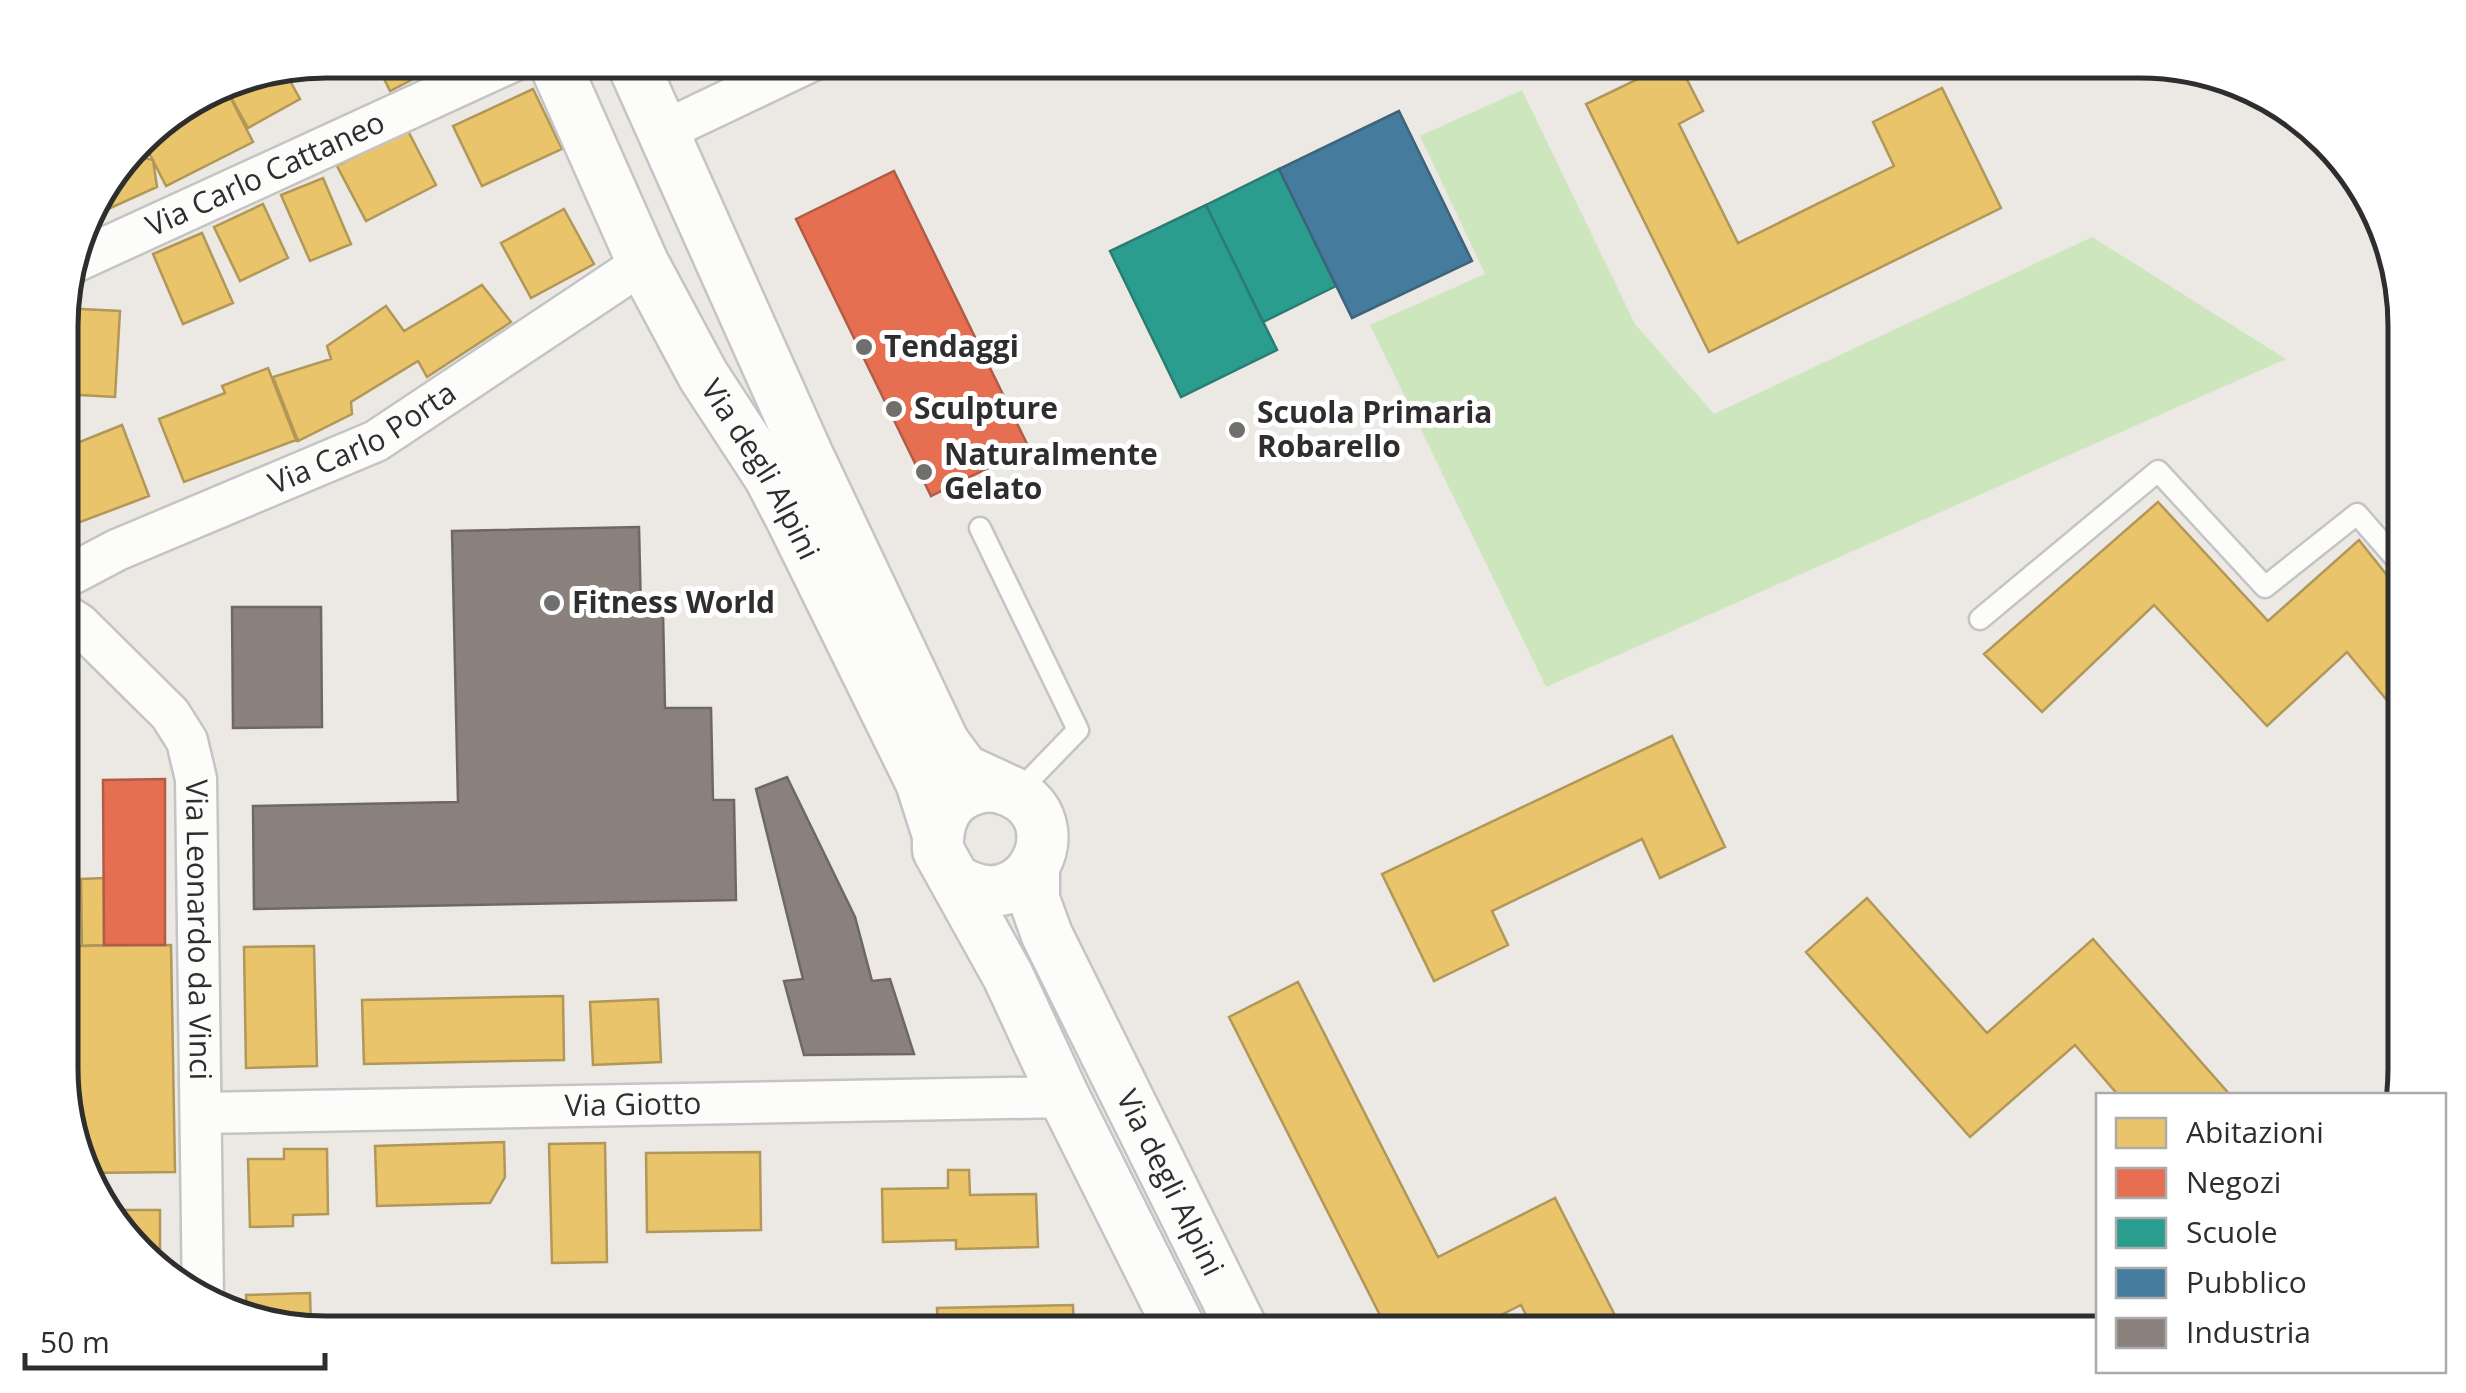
<svg xmlns="http://www.w3.org/2000/svg" width="2466" height="1393" viewBox="0 0 2466 1393" font-family="'Open Sans',sans-serif">
	<style>
		.green { fill: #cee6be }
		.homes { fill: #e9c46a; stroke: #b19758; stroke-width: 2.5 }
		.shops { fill: #e76f51; stroke: #b05c46; stroke-width: 2.5 }
		.schools { fill: #2a9d8f; stroke: #2b7c72; stroke-width: 2.5 }
		.public { fill: #457b9d; stroke: #3e647c; stroke-width: 2.5 }
		.industry { fill: #8a817c; stroke: #6e6865; stroke-width: 2.5 }
		.lines { fill: none; stroke-linecap: round; stroke-linejoin: round }
		.service-casing { stroke: #c5c4c5; stroke-width: 25 }
		.minor-casing { stroke: #c5c4c5; stroke-width: 45 }
		.tertiary-casing { stroke: #c5c4c5; stroke-width: 55 }
		.service { stroke: #fcfcfb; stroke-width: 20 }
		.minor { stroke: #fcfcfb; stroke-width: 40 }
		.tertiary { stroke: #fcfcfb; stroke-width: 50 }
		.poi-dot { fill: #706f6e; stroke: #fff; stroke-width: 4 }
		.labels { text-anchor: middle; stroke-width: 10; stroke-linejoin: round; paint-order: stroke }
		.street-label { font-size: 30px; fill: #2e2e2e; stroke: #fff }
		.poi-label { font-size: 30px; font-weight: bold; fill: #2e2e2e; stroke: #fff; text-anchor: start }
		.rim { fill: none; stroke: #2e2e2e; stroke-width: 5 }
	</style>
	<rect width="100%" height="100%" fill="#ece8e4"/>
	<path class="green" d="M1522,90l113,234 79,90 378,-177 194,122 -740,328 -176,-362 115,-51 -65,-138z"/>
	<path class="homes" d="M375,60h75l-60,31z
		M1677,60l26,51 -24,13 59,119 156,-77 -21,-44 69,-34 59,120 -292,144 -123,-248z
		M283,68l17,31 -52,29 -26,-47z
		M222,81l31,61 -87,44 -25,-49 9,-11z
		M533,89l29,60 -80,37 -29,-60z
		M407,129l29,56 -70,36 -29,-55z
		M129,154l24,6 4,27 -73,33 4,-13z
		M323,178l28,66 -41,17 -29,-66z
		M263,204l25,54 -48,23 -26,-54z
		M564,209l30,55 -63,34 -30,-55z
		M202,233l31,70 -50,21 -30,-70z
		M482,285l29,37 -84,55 -9,-16 -67,41 1,12 -54,27 -25,-64 58,-18 -4,-13 59,-40 18,25z
		M62,308l58,3 -5,86 -53,-3z
		M268,368l28,72 -112,42 -25,-63 66,-26 -3,-7z
		M122,425l27,71 -74,28 -13,-34v-41z
		M2158,502l110,119 91,-81 46,58v124l-58,-70 -80,74 -113,-121 -112,107 -58,-58z
		M1672,736l53,111 -65,31 -18,-39 -150,72 16,34 -74,36 -52,-107z
		M104,878v67l-22,1 -1,-67z
		M1867,898l120,135 106,-94 138,157h-112l-44,-51 -105,92 -164,-185z
		M171,945l4,227 -86,1 -18,-49 -3,-178z
		M314,946l3,120 -71,2 -2,-121z
		M1298,982l140,275 117,-59 69,135h-89l-14,-28 -56,28h-76l-160,-316z
		M563,996l1,64 -200,4 -2,-64z
		M658,999l3,63 -68,3 -3,-63z
		M504,1142l1,35 -15,26 -113,3 -2,-60z
		M605,1143l2,119 -55,1 -3,-119z
		M284,1149h43l1,65 -35,1v11l-43,1 -2,-68h36z
		M760,1152l1,78 -114,2 -1,-79z
		M948,1170h21l1,25 66,-1 2,53 -82,2v-9l-73,2 -1,-53 66,-1z
		M103,1210h57v57l-56,-52z
		M310,1293l1,36 -64,-17 -1,-17z
		M1073,1305l1,28h-136l-1,-25z"/>
	<path class="shops" d="M894,171l135,277 -98,48 -135,-277z
		M165,779v166h-61l-1,-165z"/>
	<path class="schools" d="M1279,169l57,117 -73,36 -57,-117z
		M1206,205l71,145 -96,47 -71,-146z"/>
	<path class="public" d="M1399,111l73,150 -120,57 -73,-149z"/>
	<path class="industry" d="M639,527l2,86 22,-1 2,96h46l2,92h21l2,100 -482,9 -1,-103 205,-4 -6,-271z
		M232,607h89l1,120 -89,1z
		M787,777l68,140 17,64 18,-2 24,75 -110,1 -20,-74 19,-2 -47,-190z"/>
	<g class="lines">
		<defs>
			<path id="service" d="M980,528l98,202 -61,63
				M1980,619l178,-148 107,116 92,-73 48,55"/>
			<g id="minor">
				<path d="M664,131l149,-71"/>
				<path id="s1" d="M70,264l445,-204"/>
				<path id="s2" d="M62,579l55,-29 259,-109 267,-178"/>
				<path id="s3" d="M62,613l17,11 91,90 17,27 9,38 7,522"/>
				<path id="s4" d="M201,1113l863,-16"/>
			</g>
			<g id="tertiary">
				<path id="s5" d="M553,60l90,203 60,112 66,101 23,44 129,262 16,50"/>
				<path d="M631,60l177,396 136,287 20,27 37,17"/>
				<path id="s6" d="M1034,869v30l13,36 197,398"/>
				<path d="M956,880c72,45 121,-59 56,-88 -14,-7 -31,-7 -45,0 -24,10 -30,35 -29,58l70,126 56,121 118,236"/>
			</g>
		</defs>
		<use href="#service" class="service-casing"/>
		<use href="#minor" class="minor-casing"/>
		<use href="#tertiary" class="tertiary-casing"/>
		<use href="#service" class="service"/>
		<use href="#minor" class="minor"/>
		<use href="#tertiary" class="tertiary"/>
	</g>
	<g class="poi-dot">
		<circle cx="864" cy="347" r="10"/>
		<circle cx="894" cy="409" r="10"/>
		<circle cx="1237" cy="430" r="10"/>
		<circle cx="924" cy="472" r="10"/>
		<circle cx="552" cy="603" r="10"/>
	</g>
	<g class="labels">
		<g class="street-label">
			<text dy="10" stroke="none"><textPath href="#s1" startOffset="215">Via Carlo Cattaneo</textPath></text>
			<text dy="10" stroke="none"><textPath href="#s2" startOffset="332">Via Carlo Porta</textPath></text>
			<text dy="10" stroke="none"><textPath href="#s5" startOffset="460">Via degli Alpini</textPath></text>
			<text dy="10" stroke="none"><textPath href="#s3" startOffset="370">Via Leonardo da Vinci</textPath></text>
			<text dy="10" stroke="none"><textPath href="#s4" startOffset="432">Via Giotto</textPath></text>
			<text dy="10" stroke="none"><textPath href="#s6" startOffset="345">Via degli Alpini</textPath></text>
		</g>
		<g class="poi-label">
			<text x="884" y="357">Tendaggi</text>
			<text x="914" y="419">Sculpture</text>
			<text x="1257" y="423">Scuola Primaria<tspan x="1257" dy="34">Robarello</tspan></text>
			<text x="944" y="465">Naturalmente<tspan x="944" dy="34">Gelato</tspan></text>
			<text x="572" y="613">Fitness World</text>
		</g>
	</g>
	<path d="M0 0H2466V1393H0ZM326 78H2140A248 248 0 0 1 2388 326V1068A248 248 0 0 1 2140 1316H326A248 248 0 0 1 78 1068V326A248 248 0 0 1 326 78Z" fill="#fff" fill-rule="evenodd"/>
	<path class="rim" d="M326 78H2140A248 248 0 0 1 2388 326V1068A248 248 0 0 1 2140 1316H326A248 248 0 0 1 78 1068V326A248 248 0 0 1 326 78Z"/>
	<rect x="2096" y="1093" width="350" height="280" fill="#ffffff" stroke="#ababab" stroke-width="2.5"/>
	<rect x="2116" y="1118" width="50" height="30" fill="#e9c46a" stroke="#ababab" stroke-width="2.5"/>
	<text x="2186" y="1143" font-size="30" fill="#2e2e2e">Abitazioni</text>
	<rect x="2116" y="1168" width="50" height="30" fill="#e76f51" stroke="#ababab" stroke-width="2.5"/>
	<text x="2186" y="1193" font-size="30" fill="#2e2e2e">Negozi</text>
	<rect x="2116" y="1218" width="50" height="30" fill="#2a9d8f" stroke="#ababab" stroke-width="2.5"/>
	<text x="2186" y="1243" font-size="30" fill="#2e2e2e">Scuole</text>
	<rect x="2116" y="1268" width="50" height="30" fill="#457b9d" stroke="#ababab" stroke-width="2.5"/>
	<text x="2186" y="1293" font-size="30" fill="#2e2e2e">Pubblico</text>
	<rect x="2116" y="1318" width="50" height="30" fill="#8a817c" stroke="#ababab" stroke-width="2.5"/>
	<text x="2186" y="1343" font-size="30" fill="#2e2e2e">Industria</text>
	<path d="M25 1353v15h300v-15" fill="none" stroke="#2e2e2e" stroke-width="5"/>
	<text x="40" y="1353" font-size="30" fill="#2e2e2e" stroke="#ffffff" stroke-width="8" paint-order="stroke">50 m</text>
</svg>
